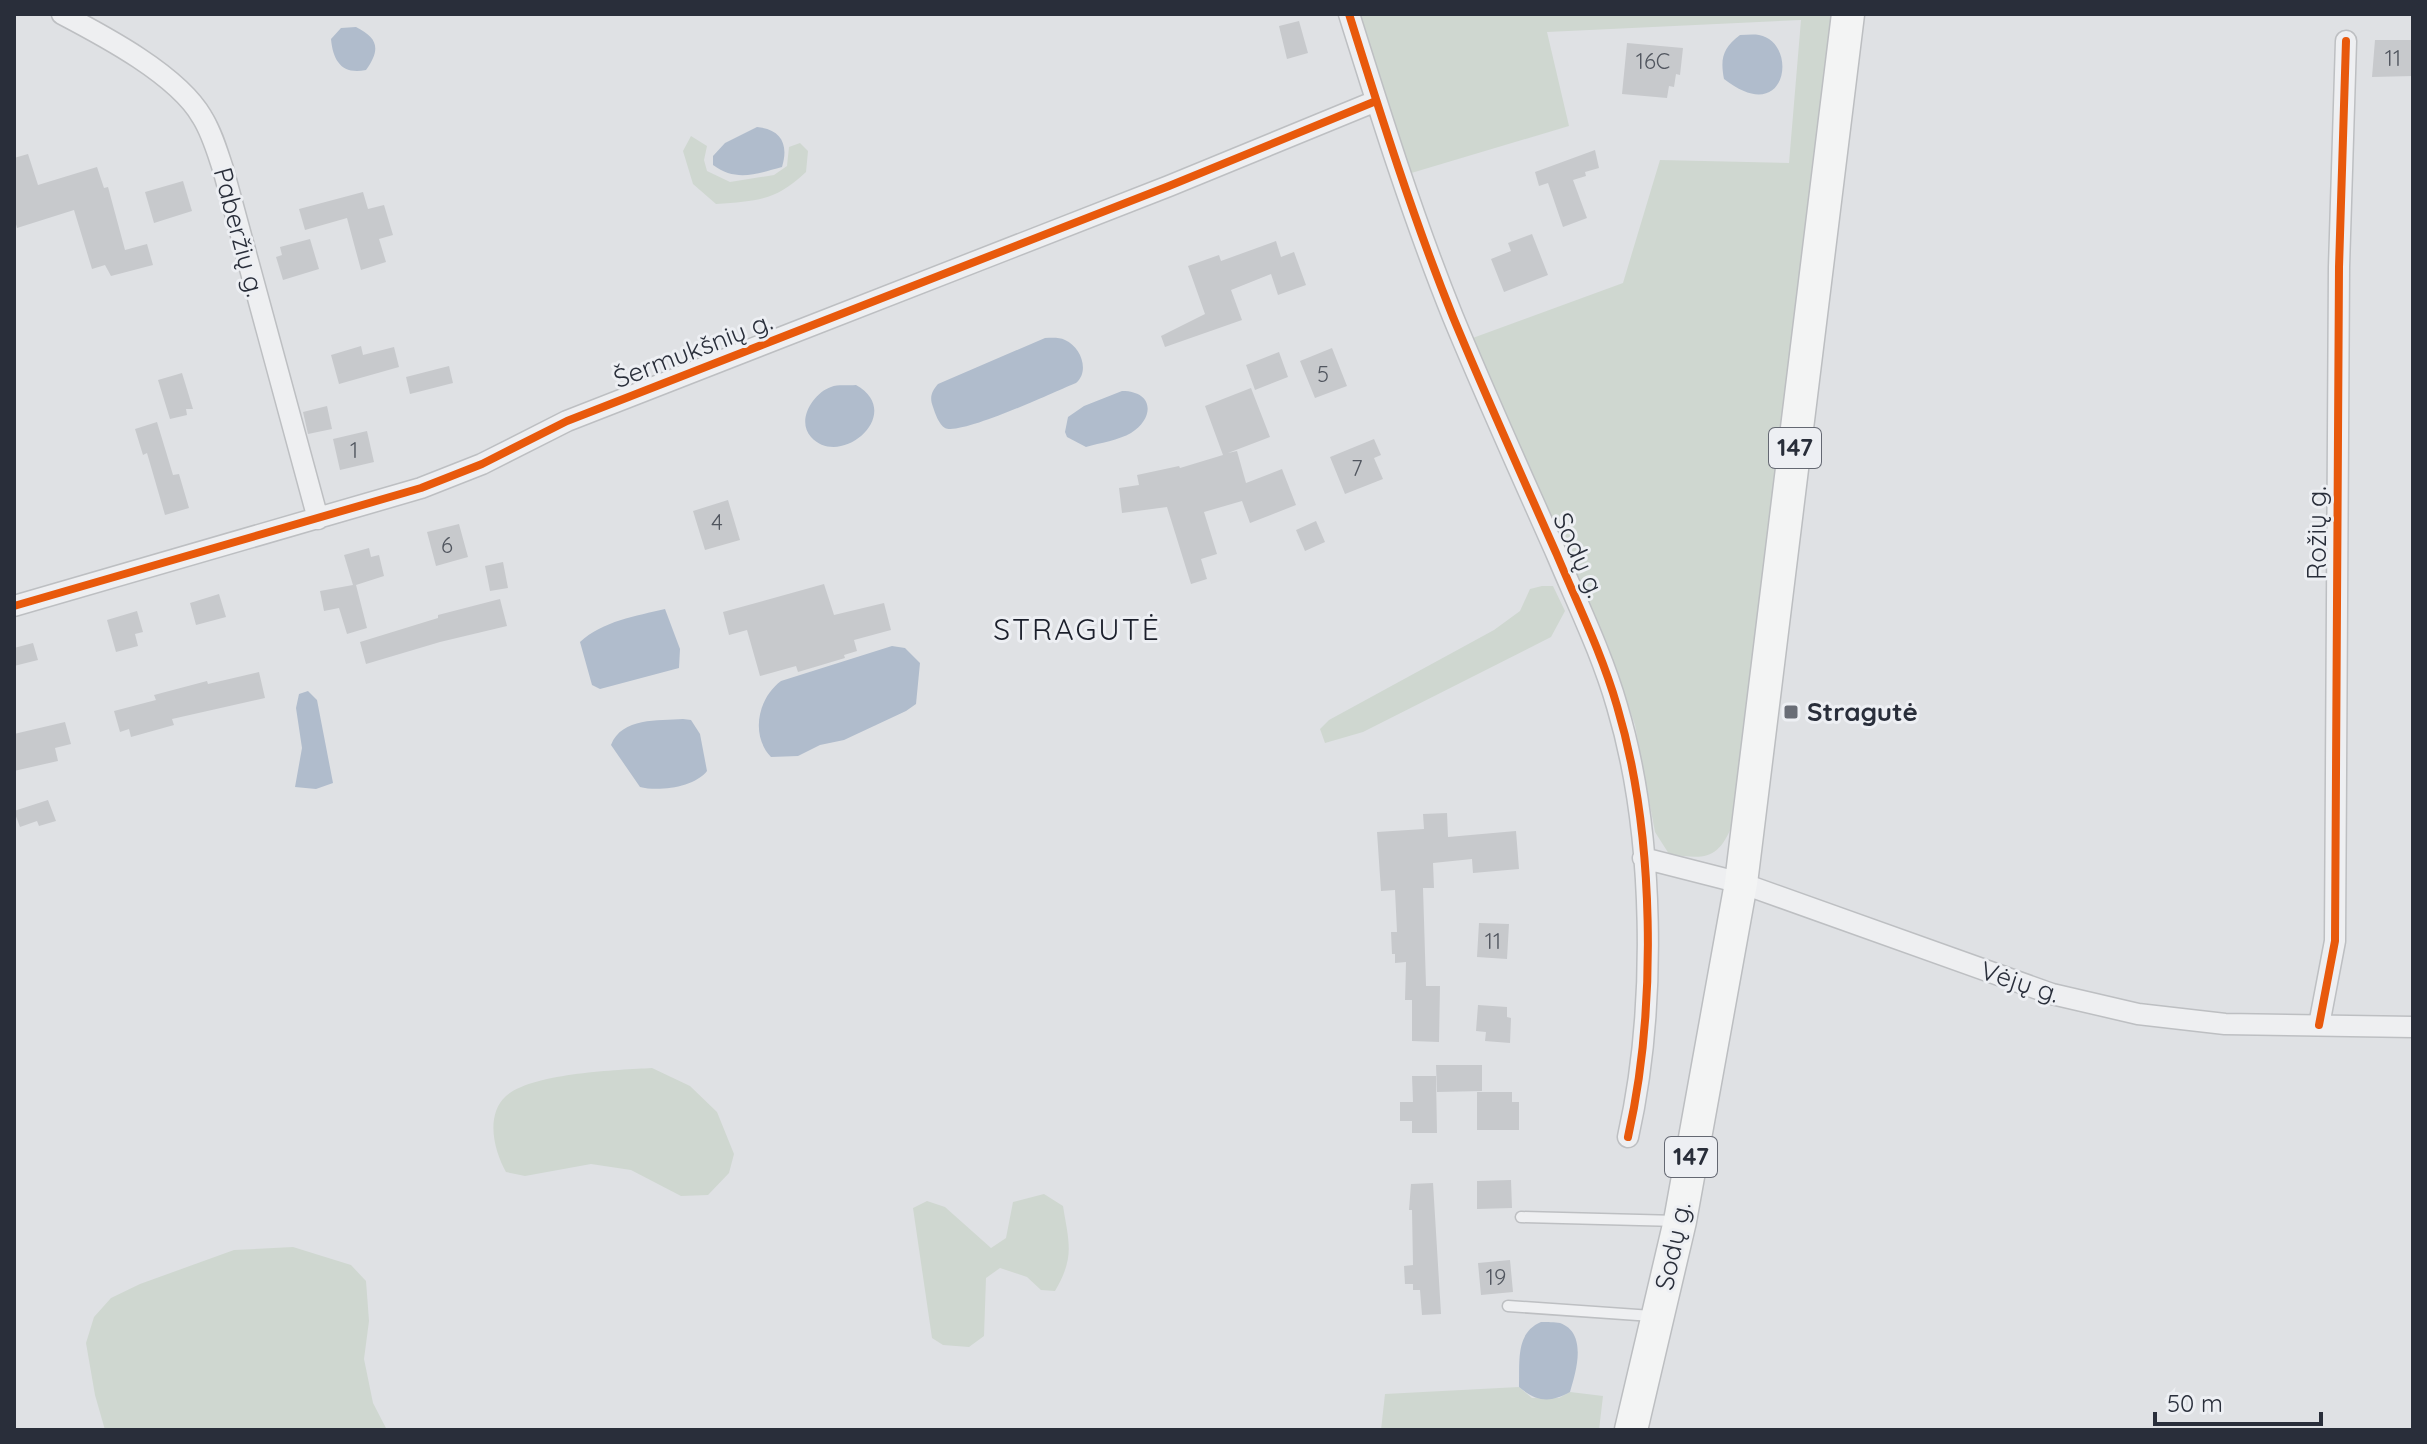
<svg xmlns="http://www.w3.org/2000/svg" width="2427" height="1444" viewBox="0 0 2427 1444" font-family="Quicksand,sans-serif">
	<style>
		.green { fill: #cfd7d0 }
		.water { fill: #b0bccc }
		.building { fill: #c7c9cc }
		.lines { fill: none; stroke-linecap: round; stroke-linejoin: round }
		.service-casing { stroke: #bdbfc2; stroke-width: 13 }
		.minor-casing { stroke: #bdbfc2; stroke-width: 23 }
		.primary-casing { stroke: #bcbec1; stroke-width: 35 }
		.service { stroke: #eeeff1; stroke-width: 10 }
		.minor { stroke: #eeeff1; stroke-width: 20 }
		.primary { stroke: #f3f4f4; stroke-width: 32 }
		.cycleway-casing { stroke: #edeff3; stroke-width: 13 }
		.cycleway { stroke: #e8590c; stroke-width: 8 }
		.poi-dot { fill: #696d76; stroke: #edeff3; stroke-width: 3 }
		.labels { text-anchor: middle; stroke-width: 6; stroke-linejoin: round; paint-order: stroke }
		.number-label { font-size: 22px; fill: #51565f }
		.shield { fill: #edeff3; stroke: #646872; stroke-width: 2 }
		.shield-label { font-size: 24px; font-weight: bold; fill: #292e3a }
		.street-label { font-size: 26px; fill: #292e3a; stroke: #edeff3 }
		.poi-label { font-size: 26px; font-weight: bold; fill: #292e3a; stroke: #edeff3; text-anchor: start }
		.quarter-label { font-size: 30px; letter-spacing: 2px; fill: #1b1f2b; stroke: #edeff3 }
	</style>
	<rect width="100%" height="100%" fill="#dfe1e4"/>
	<path class="green" d="M1359,14h472l-98,809c-14,36 -27,37 -64,31l-14,-22 -20,-107 -28,-82 -69,-146 -68,-158 153,-56 37,-123 129,3 12,-143 -254,12 22,94 -161,48z
		M691,136l16,10 -3,14 3,11 23,11 44,-7 13,-9 2,-19 11,-4 8,8 -2,21c-31,29 -48,29 -90,32l-23,-20 -10,-33z
		M1542,586h11l12,25 -14,26 -188,95 -38,11 -5,-14 9,-9 165,-90 26,-19 10,-22z
		M652,1068l38,18 27,26 17,42 -5,19 -21,22 -27,1 -50,-26 -40,-6 -66,12 -19,-4c-12,-21 -21,-57 0,-76 26,-23 111,-26 146,-28z
		M1044,1194l19,12c6,37 12,51 -8,85l-14,-1 -14,-13 -27,-9 -14,10 -2,58 -15,11 -26,-2 -11,-7 -19,-130 14,-7 18,6 46,41 15,-10 7,-36z
		M293,1247l58,18 15,16 3,40 -5,38 9,44 14,27h-282l-10,-35 -9,-52 8,-26 17,-19 29,-14 94,-34z
		M1519,1387l13,11h27l11,-6 33,4 -4,34h-218l4,-36z"/>
	<path class="water" d="M356,27c22,11 25,22 10,43 -24,5 -33,-9 -35,-31l10,-11z
		M1740,35c6,0 13,-1 19,0 40,7 29,94 -35,44 -4,-21 -1,-31 16,-44z
		M757,127c24,2 32,17 25,40 -26,7 -46,15 -69,-2v-9l12,-13z
		M1045,338c6,0 14,-1 20,2 16,7 25,31 11,43 -20,8 -115,53 -131,45 -6,-3 -10,-15 -12,-21 -4,-10 -1,-16 5,-23z
		M856,385c50,28 -15,85 -45,52 -15,-16 2,-44 20,-50 7,-3 17,-1 25,-2z
		M1122,391c32,0 33,27 9,42 -12,7 -31,10 -45,14l-19,-10 -2,-5 3,-15 16,-11z
		M665,609l15,40 -1,19 -79,21 -8,-4 -12,-43c23,-21 56,-26 85,-33z
		M892,646l13,2 15,15 -4,41 -10,7 -62,29 -24,5 -22,11 -27,1c-21,-22 -13,-59 10,-76z
		M308,691l9,9 16,83 -17,6 -21,-2 7,-39 -6,-40 3,-14z
		M683,719l8,1 9,14 7,37c-12,16 -48,21 -67,16l-29,-42c11,-28 47,-24 72,-26z
		M1541,1322c6,0 14,0 19,1 28,10 16,49 10,69 -20,11 -33,10 -51,-5 1,-25 -4,-54 22,-65z"/>
	<path class="building" d="M1299,21l9,32 -21,6 -8,-33z
		M2375,40h38v36l-41,1z
		M1627,43l56,5 -3,27 -4,-1 -2,13 -5,-1 -2,12 -45,-4z
		M1595,150l4,18 -14,4 1,4 -13,4 14,38 -24,9 -15,-44 -9,3 -4,-14z
		M28,154l10,31 59,-18 7,21 4,-1 17,63 22,-6 6,21 -42,11 -6,-11 -13,4 -18,-59 -57,18 -3,-12v-58z
		M183,181l9,30 -38,12 -9,-31z
		M363,192l5,17 16,-4 9,30 -14,4 7,23 -25,8 -14,-52 -42,12 -6,-21z
		M1532,234l16,41 -44,17 -13,-33 20,-8 -3,-8z
		M310,239l9,30 -36,11 -7,-23 6,-2 -2,-8z
		M1276,241l5,16 13,-5 12,33 -28,10 -7,-21 -40,16 11,30 -77,27 -4,-11 44,-22 -17,-48 31,-11 2,6z
		M361,346l2,9 31,-8 5,20 -60,17 -8,-29z
		M1332,348l15,38 -32,12 -15,-37z
		M1279,352l9,25 -33,13 -9,-25z
		M449,366l4,17 -43,11 -4,-17z
		M182,373l11,36h-7l1,6 -17,4 -12,-39z
		M1251,388l19,49 -42,16 9,-2 9,32 36,-14 14,36 -46,18 -8,-22 -38,11 13,42 -16,5 6,20 -16,5 -24,-77 -45,6 -3,-25 20,-3 -2,-10 42,-9 1,2 43,-13 -18,-49z
		M327,406l5,23 -24,5 -5,-22z
		M157,422l16,53 6,-1 10,34 -24,7 -18,-62 -4,2 -8,-26z
		M367,431l7,31 -34,8 -7,-31z
		M1374,439l7,16 -7,3 9,21 -38,15 -15,-37z
		M728,500l12,40 -35,10 -12,-39z
		M1316,521l9,21 -20,9 -9,-21z
		M459,524l9,33 -32,9 -9,-34z
		M369,548l2,9 8,-2 5,21 -28,9 11,43 -20,6 -8,-26 -15,3 -4,-20 33,-6 -9,-30z
		M503,562l5,26 -18,3 -5,-25z
		M824,584l10,31 50,-12 7,27 -37,10 3,11 -13,4 1,3 -47,14 -2,-6 -36,10 -13,-46 -18,5 -6,-23z
		M219,594l7,23 -30,8 -6,-22z
		M500,599l7,27 -67,16 -74,22 -6,-22 78,-24v-3z
		M137,611l6,21 -8,2 3,12 -22,6 -9,-32z
		M33,643l5,17 -24,6v-18z
		M259,672l6,26 -93,21 2,6 -43,12 -2,-8 -9,3 -6,-21 42,-11 -2,-5 53,-14 1,3z
		M65,722l6,22 -16,4 3,13 -44,10v-37z
		M48,800l8,21 -17,5 -2,-5 -17,6 -6,-16z
		M1447,813l1,24 68,-6 3,38 -46,4 -1,-14 -39,4 1,25h-11l3,98h14l-1,56 -27,-1v-41h-7l1,-38 -11,1v-9h-3l-1,-22h6l-2,-42 -14,1 -4,-59 47,-3 -1,-15z
		M1479,923l30,1 -2,35 -30,-2z
		M1478,1005l29,2v10l4,1 -1,25 -25,-2 1,-9 -10,-1z
		M1436,1065h46v26l-45,1z
		M1412,1076h24l1,57h-25v-12h-12v-19h13z
		M1477,1092h35v10h7v28h-42z
		M1511,1180l1,28 -35,1v-28z
		M1433,1183l8,131 -19,1 -2,-25h-7v-6h-8l-1,-18 9,-1 -1,-55h-3l2,-26z
		M1510,1260l3,32 -32,3 -3,-32z"/>
	<g class="lines">
		<defs>
			<path id="service" d="M1521,1217l157,4
				M1508,1306l144,10"/>
			<path id="minor" d="M62,14c42,22 116,61 140,103 10,16 15,34 21,52l95,350
				M1349,14c32,102 64,204 104,303 33,80 69,159 104,238 21,50 45,99 60,151 38,127 40,302 11,431
				M14,606l407,-118 61,-24 85,-43 602,-235 207,-85
				M1643,858l98,25 311,111 86,20 87,10 188,3
				M2319,1025l16,-84 4,-674 7,-226"/>
			<path id="primary" d="M1631,1430l49,-209 61,-338 107,-869"/>
		</defs>
		<use href="#service" class="service-casing"/>
		<use href="#minor" class="minor-casing"/>
		<use href="#primary" class="primary-casing"/>
		<use href="#service" class="service"/>
		<use href="#minor" class="minor"/>
		<use href="#primary" class="primary"/>
		<defs>
			<path id="cycleway" d="M1349,14c32,102 64,204 104,303 33,80 69,159 104,238 21,50 45,99 60,151 38,127 40,302 11,431
				M14,606l407,-118 61,-24 85,-43 602,-235 207,-85
				M2319,1025l16,-84 4,-674 7,-226"/>
		</defs>
		<use href="#cycleway" class="cycleway-casing"/>
		<use href="#cycleway" class="cycleway"/>
	</g>
	<rect class="poi-dot" x="1783" y="704" width="16" height="16" rx="4"/>
	<g class="labels">
		<g class="number-label">
			<text x="2393" y="66">11</text>
			<text x="1653" y="69">16C</text>
			<text x="1323" y="382">5</text>
			<text x="354" y="458">1</text>
			<text x="1357" y="476">7</text>
			<text x="717" y="530">4</text>
			<text x="447" y="553">6</text>
			<text x="1493" y="949">11</text>
			<text x="1496" y="1285">19</text>
		</g>
		<g class="shield">
			<rect x="1769" y="428" width="52" height="40" rx="6"/>
			<rect x="1665" y="1137" width="52" height="40" rx="6"/>
		</g>
		<g class="shield-label">
			<text x="1795" y="456">147</text>
			<text x="1691" y="1165">147</text>
		</g>
		<g class="street-label">
			<text transform="translate(239 232) rotate(75)" y="9">Paberžių g.</text>
			<text transform="translate(693 350) rotate(-21)" y="9">Šermukšnių g.</text>
			<text transform="translate(2317 533) rotate(-90)" y="9">Rožių g.</text>
			<text transform="translate(1579 555) rotate(66)" y="9">Sodų g.</text>
			<text transform="translate(2020 982) rotate(18)" y="9">Vėjų g.</text>
			<text transform="translate(1673 1246) rotate(-78)" y="9">Sodų g.</text>
		</g>
		<g class="poi-label">
			<text x="1807" y="721">Stragutė</text>
		</g>
		<g class="quarter-label">
			<text x="1077" y="640">STRAGUTĖ</text>
		</g>
	</g>
	<rect width="2427" height="1444" fill="none" stroke="#292e3a" stroke-width="32"/>
	<path d="M2155 1412v12h166v-12" fill="none" stroke="#292e3a" stroke-width="4"/>
	<text x="2167" y="1412" font-size="24" fill="#292e3a" stroke="#edeff3" stroke-width="6" paint-order="stroke">50 m</text>
</svg>
